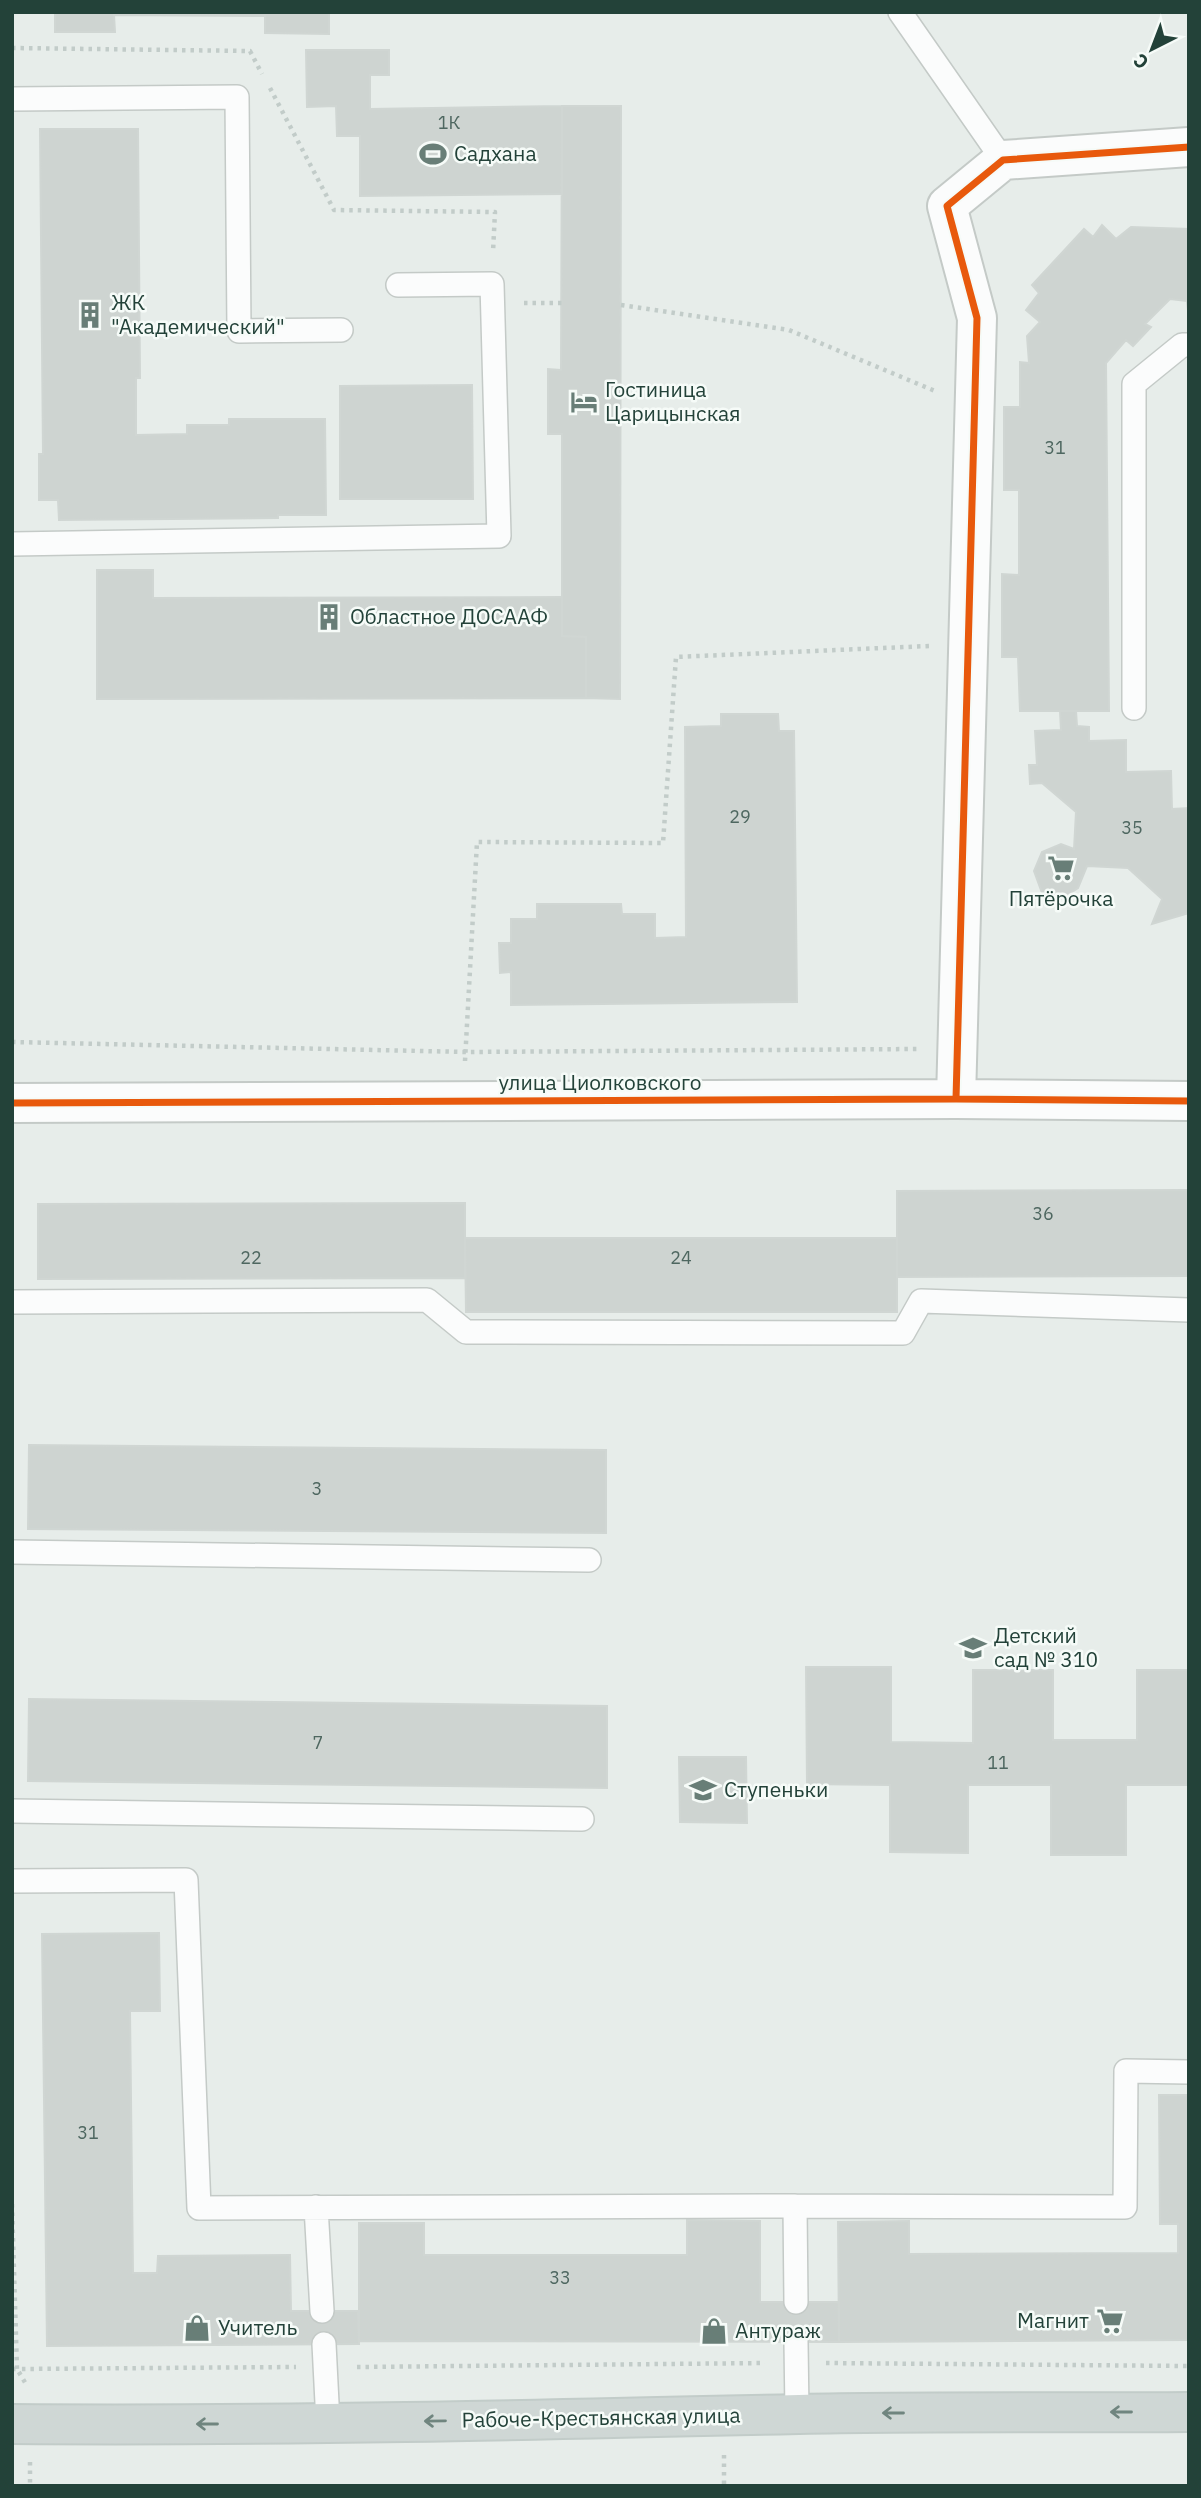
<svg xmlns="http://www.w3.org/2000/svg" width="1201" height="2498" viewBox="0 0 1201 2498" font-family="'IBM Plex Sans',sans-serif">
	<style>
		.building { fill: #ced4d1; stroke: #d0d6d3; stroke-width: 2 }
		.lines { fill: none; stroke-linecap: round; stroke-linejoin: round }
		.lane-casing { stroke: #c4cac7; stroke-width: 26 }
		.street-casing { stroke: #c4cac7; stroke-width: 42 }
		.primary-casing { stroke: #c2ccc9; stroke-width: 42 }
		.path { stroke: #c2ccc9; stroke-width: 4.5; stroke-dasharray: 3.5 5; stroke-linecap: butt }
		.lane { stroke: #fbfcfc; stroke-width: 23 }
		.street { stroke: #fbfcfc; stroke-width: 38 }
		.primary { stroke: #cfd7d5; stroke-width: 38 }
		.cycleway-casing { stroke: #f6fbf8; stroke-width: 11 }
		.cycleway { stroke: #e8590c; stroke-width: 7 }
		.oneway { stroke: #70857f }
		.labels { text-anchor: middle; stroke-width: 5; stroke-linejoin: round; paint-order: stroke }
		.number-label { font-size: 18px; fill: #4e6760 }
		.poi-label { font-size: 21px; fill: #234239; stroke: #f6fbf8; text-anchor: start }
		.street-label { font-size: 21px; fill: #234239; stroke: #f6fbf8 }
	</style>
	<rect width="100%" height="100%" fill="#e7edea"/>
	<path class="building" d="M55,12h274v22l-64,-1v-17l-151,-1 1,17h-60z
		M306,50h83v25h-19v34l192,-3v88l-202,2v-60h-23l-1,-30 -29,1z
		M562,106h59l-1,593 -34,-1v-61l-24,-1v-202h-14v-65l13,1z
		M40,129h98l2,249h-4v57l51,-1v-9h42v-6h96l1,96h-48v3l-219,2 -1,-20h-19v-46h4z
		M1102,225l14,14 15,-12 58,2v91l-2,-19 -17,-2 -25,25 6,3 -18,19 -7,-6 -20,23 3,348h-89l-2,-54h-16v-83l17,1v-85h-15v-83h16v-45l9,1 -2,-27 13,-14 -14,-12 13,-17 -7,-8 52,-56 9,8z
		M472,385l1,114h-133v-113z
		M97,570h56v28l409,-1v39l24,1v61l-489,1z
		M1060,711h16l1,15 12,1v14l37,-1v32l45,-1 1,38 17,-1v105l-37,11 10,-25 -34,-31 -41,-2 -9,22 -17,11 -19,-6 -8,-22 8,-19 19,-8 13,5 2,-37 -34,-29 -12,1 -1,-19h8l-2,-34 26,-1z
		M721,714h57l1,17h15l3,271 -286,3v-33l-11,1 -1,-30h12v-24h26v-15h84l1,10h33v24l31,-1 -1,-210 36,-1z
		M1189,1190v86l-292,1v-86z
		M465,1203v75l-427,1v-75z
		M465,1238h432v74h-431z
		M29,1445l577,5v83l-578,-4z
		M806,1667h85v75l82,1v-73h80v70h84v-70h52v115h-63v70h-75v-70h-83v68l-78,-1v-67l-83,-1z
		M29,1699l578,7v82l-579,-7z
		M679,1757h67l1,66 -67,-1z
		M159,1933l1,78h-30l3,262h24l1,-17 132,-1 1,56h67l1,33 -312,2 -5,-412z
		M1159,2095h30v245l-350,2 -1,-120 71,-1v33l269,-1v-29h-18z
		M687,2220l73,1v81h79v40l-480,-1v-118h65v32h263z"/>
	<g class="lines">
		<defs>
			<path id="lane" d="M900,12l103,148
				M12,99l225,-2 2,234 102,-1
				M12,544l487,-8 -7,-252 -94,1
				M1134,708v-324l48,-39h7
				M12,1302l415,-2 39,32 437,1 18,-32 268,9
				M12,1552l577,8
				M12,1811l570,8
				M12,1881l174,-1 13,328 596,-2 330,1 1,-136 63,1
				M795,2206l1,96
				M316,2207l6,104
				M796,2342l1,72
				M324,2344l4,79"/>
			<path id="street" d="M956,1099l21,-781 -30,-112 56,-46 186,-13
				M12,1103l944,-4 233,2"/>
			<path id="primary" d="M12,2424c262,2 525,-4 787,-10 129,-3 260,-1 390,-2"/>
		</defs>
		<use href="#lane" class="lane-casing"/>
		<use href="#street" class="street-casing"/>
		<use href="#primary" class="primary-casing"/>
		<path class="path" d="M12,48l238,3 12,23
			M270,88l64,122 161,2 -2,40
			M524,303h38
			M621,305l168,25 146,61
			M12,1042l454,10 452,-3
			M465,1061l12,-219 186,1 13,-186 253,-11
			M12,2204l5,165 279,-2
			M826,2363l363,3
			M357,2367l408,-4
			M12,2369h5l9,15
			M724,2455v31
			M30,2462v24"/>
		<use href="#lane" class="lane"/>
		<use href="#street" class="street"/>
		<use href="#primary" class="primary"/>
		<defs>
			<path id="cycleway" d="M956,1099l21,-781 -30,-112 56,-46 186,-13
				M12,1103l944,-4 233,2"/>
		</defs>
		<use href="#cycleway" class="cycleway-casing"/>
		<use href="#cycleway" class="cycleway"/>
	</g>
	<defs><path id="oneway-shaft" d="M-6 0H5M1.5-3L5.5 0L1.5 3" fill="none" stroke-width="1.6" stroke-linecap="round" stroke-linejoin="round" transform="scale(1.75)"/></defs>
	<g class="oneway">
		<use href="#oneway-shaft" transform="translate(1121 2412) rotate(180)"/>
		<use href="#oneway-shaft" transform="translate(893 2413) rotate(180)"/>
		<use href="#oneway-shaft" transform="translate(435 2421) rotate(179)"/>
		<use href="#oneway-shaft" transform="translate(207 2424) rotate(180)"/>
	</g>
	<defs>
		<symbol id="stadium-bare" viewBox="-9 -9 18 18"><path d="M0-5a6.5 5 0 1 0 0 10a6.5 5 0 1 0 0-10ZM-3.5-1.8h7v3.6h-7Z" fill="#687e77" stroke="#f6fbf8" stroke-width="2.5" paint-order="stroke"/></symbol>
		<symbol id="building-bare" viewBox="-9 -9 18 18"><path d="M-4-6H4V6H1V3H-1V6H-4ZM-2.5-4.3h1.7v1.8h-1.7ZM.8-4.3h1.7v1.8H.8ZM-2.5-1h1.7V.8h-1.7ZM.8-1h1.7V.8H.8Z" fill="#687e77" stroke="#f6fbf8" stroke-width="2.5" paint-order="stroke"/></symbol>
		<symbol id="hotel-bare" viewBox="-9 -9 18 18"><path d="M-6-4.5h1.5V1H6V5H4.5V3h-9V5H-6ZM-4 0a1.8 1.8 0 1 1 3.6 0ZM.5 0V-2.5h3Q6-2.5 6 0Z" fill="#687e77" stroke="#f6fbf8" stroke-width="2.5" paint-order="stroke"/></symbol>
		<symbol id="supermarket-bare" viewBox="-9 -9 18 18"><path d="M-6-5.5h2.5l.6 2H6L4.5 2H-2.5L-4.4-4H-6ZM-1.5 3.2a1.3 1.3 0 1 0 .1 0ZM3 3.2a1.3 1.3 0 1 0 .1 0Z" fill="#687e77" stroke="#f6fbf8" stroke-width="2.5" paint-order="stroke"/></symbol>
		<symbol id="school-bare" viewBox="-9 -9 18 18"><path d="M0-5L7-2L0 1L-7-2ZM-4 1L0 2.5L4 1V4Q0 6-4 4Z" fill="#687e77" stroke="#f6fbf8" stroke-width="2.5" paint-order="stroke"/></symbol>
		<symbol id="shop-bare" viewBox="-9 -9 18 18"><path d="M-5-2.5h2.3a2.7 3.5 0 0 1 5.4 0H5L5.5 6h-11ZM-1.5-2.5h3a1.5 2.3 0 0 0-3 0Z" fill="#687e77" stroke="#f6fbf8" stroke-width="2.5" paint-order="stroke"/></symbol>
	</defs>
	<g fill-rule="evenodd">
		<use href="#stadium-bare" x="414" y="135" width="38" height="38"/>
		<use href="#building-bare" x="71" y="296" width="38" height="38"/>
		<use href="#hotel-bare" x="565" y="383" width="38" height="38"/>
		<use href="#building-bare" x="310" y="598" width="38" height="38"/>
		<use href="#supermarket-bare" x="1042" y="849" width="38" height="38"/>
		<use href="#school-bare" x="954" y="1629" width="38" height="38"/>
		<use href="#school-bare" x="684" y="1771" width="38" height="38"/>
		<use href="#supermarket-bare" x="1091" y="2302" width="38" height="38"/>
		<use href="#shop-bare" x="178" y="2309" width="38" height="38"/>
		<use href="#shop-bare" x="695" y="2312" width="38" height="38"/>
	</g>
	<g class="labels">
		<g class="number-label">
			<text x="449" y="129">1К</text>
			<text x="1055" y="454">31</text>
			<text x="740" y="823">29</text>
			<text x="1132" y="834">35</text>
			<text x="1043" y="1220">36</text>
			<text x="251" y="1264">22</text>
			<text x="681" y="1264">24</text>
			<text x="317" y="1495">3</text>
			<text x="318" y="1749">7</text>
			<text x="998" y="1769">11</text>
			<text x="88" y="2139">31</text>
			<text x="560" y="2284">33</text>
		</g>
		<g class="poi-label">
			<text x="454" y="161">Садхана</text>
			<text x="111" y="310">ЖК<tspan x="111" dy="24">"Академический"</tspan></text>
			<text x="605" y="397">Гостиница<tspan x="605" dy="24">Царицынская</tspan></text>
			<text x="350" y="624">Областное ДОСААФ</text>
			<text x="1061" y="906" text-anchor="middle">Пятёрочка</text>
			<text x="994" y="1643">Детский<tspan x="994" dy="24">сад № 310</tspan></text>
			<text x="724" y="1797">Ступеньки</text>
			<text x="1089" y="2328" text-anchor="end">Магнит</text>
			<text x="218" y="2335">Учитель</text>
			<text x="735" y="2338">Антураж</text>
		</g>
		<g class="street-label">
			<text x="600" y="1090">улица Циолковского</text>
			<text transform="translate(601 2418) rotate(-1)" y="7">Рабоче-Крестьянская улица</text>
		</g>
	</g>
	<rect width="1201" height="2498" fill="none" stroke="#234239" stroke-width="28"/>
	<g transform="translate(1152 49) rotate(222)" stroke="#f6fbf8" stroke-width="5" paint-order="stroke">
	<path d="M0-5L12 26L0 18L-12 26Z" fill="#234239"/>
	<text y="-10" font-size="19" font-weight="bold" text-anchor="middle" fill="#234239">С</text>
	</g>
</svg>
